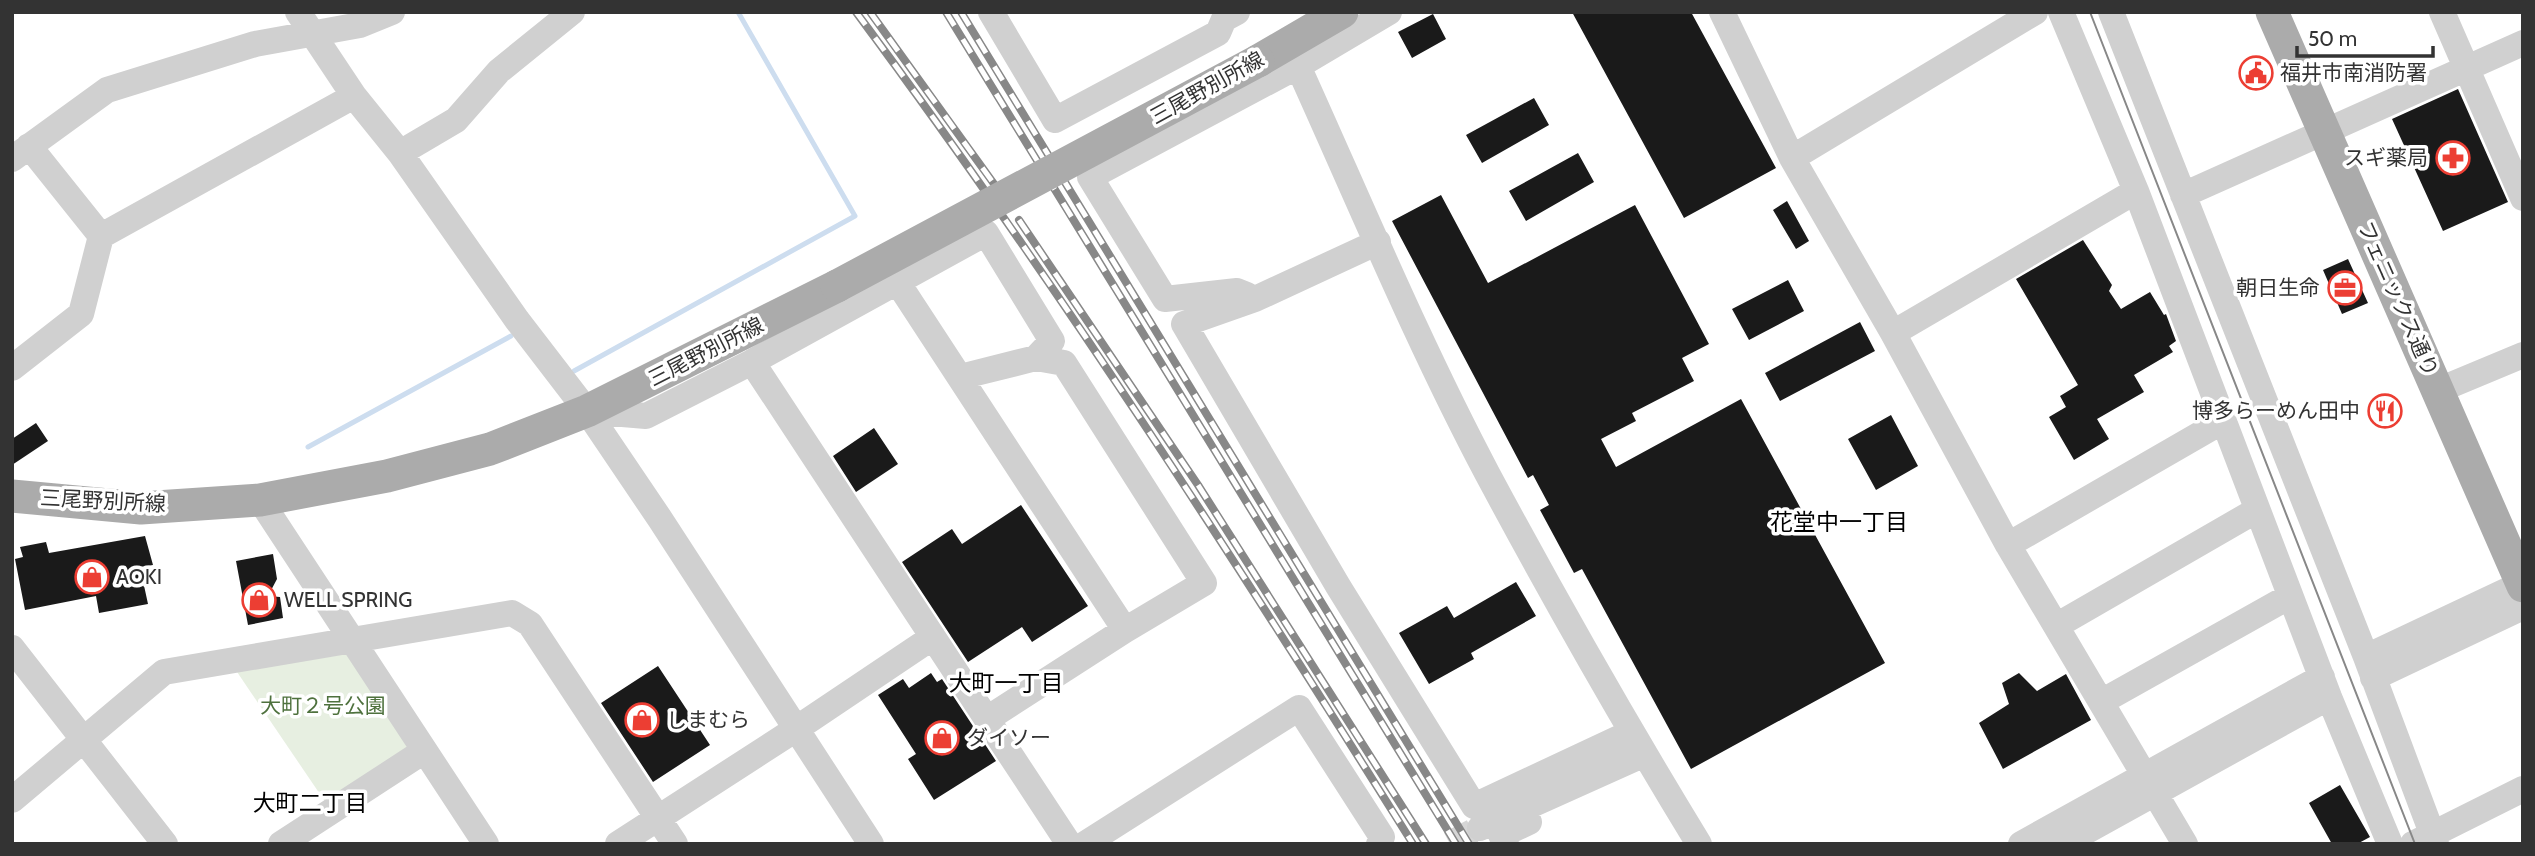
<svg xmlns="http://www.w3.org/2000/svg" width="2535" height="856" viewBox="0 0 2535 856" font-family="Cabin,'Noto Sans JP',sans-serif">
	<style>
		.green { fill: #e7efe1 }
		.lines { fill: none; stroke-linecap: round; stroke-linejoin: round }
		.stream { stroke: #cdddef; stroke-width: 5 }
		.building { fill: #1a1a1a }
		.minor-tunnel { stroke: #d6d6d6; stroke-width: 26; stroke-dasharray: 26 13; stroke-linecap: butt }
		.minor { stroke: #d0d0d0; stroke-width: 26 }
		.major { stroke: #ababab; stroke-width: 33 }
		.tram { stroke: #888; stroke-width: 2 }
		.rail-casing { stroke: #888; stroke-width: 8 }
		.rail { stroke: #fff; stroke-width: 5; stroke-dasharray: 16; stroke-linecap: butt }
		.major-bridge { stroke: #ababab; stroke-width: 33 }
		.labels { text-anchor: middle; stroke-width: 7; stroke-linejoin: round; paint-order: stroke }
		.poi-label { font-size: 21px; fill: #333; stroke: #fff; text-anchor: start }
		.street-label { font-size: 21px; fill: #333; stroke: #fff }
		.park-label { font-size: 21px; fill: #4e713d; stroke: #fff }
		.neighbourhood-label { font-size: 23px; fill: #000; stroke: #fff }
	</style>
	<rect width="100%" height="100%" fill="#fff"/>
	<path class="green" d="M348,648l67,100 -87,58 -95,-140z"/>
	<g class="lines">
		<path class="stream" d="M574,371l281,-155 -117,-204
			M308,447l203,-111"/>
	</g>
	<path class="building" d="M1572,12h119l85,156 -92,50z
		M1433,14l13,25 -34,19 -14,-26z
		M2458,89l50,113 -65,29 -51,-112z
		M1534,98l15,27 -67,38 -16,-28z
		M1578,153l16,29 -68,39 -17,-30z
		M1441,195l47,88 147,-78 74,139 -27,14 12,23 -62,32 4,8 -35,18 15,28 125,-68 144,264 -194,106 -109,-200 -8,4 -34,-63 9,-5 -16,-30 -5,3 -136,-257z
		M1787,201l22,40 -13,8 -23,-39z
		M2083,240l29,45 -3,6 12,18 29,-17 14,23 2,-1 10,27 -7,5 4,6 -39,23 10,17 -47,27 12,20 -35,21 -25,-43 17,-10 -6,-11 18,-11 -62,-106z
		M2348,259l20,44 -26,11 -19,-44z
		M1788,280l16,31 -55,29 -17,-31z
		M1860,322l15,29 -95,50 -15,-28z
		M1891,415l27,51 -42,24 -28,-51z
		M36,423l12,18 -36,24v-26z
		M874,428l24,36 -42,28 -23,-36z
		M1021,505l67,101 -56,36 -10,-15 -54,35 -66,-100 50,-33 10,15z
		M145,536l8,29 -13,2 8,37 -49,9 -3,-17 -71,14 -10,-51 8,-2 -3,-10 26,-5 3,11z
		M273,554l4,25 -9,17 12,1 3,21 -35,7 -12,-64z
		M1516,582l20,34 -65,37 3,6 -45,25 -30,-51 48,-27 7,12z
		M658,666l52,79 -57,37 -52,-79z
		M931,673l6,9 5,-3 54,82 -62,39 -26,-41 8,-5 -38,-59 25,-16 6,9z
		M2019,673l18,18 29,-17 25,46 -88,49 -24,-46 30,-19 -7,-21z
		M2340,785l30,52 -13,7h-25l-23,-41z"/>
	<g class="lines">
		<path class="minor-tunnel" d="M1450,844l30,-16"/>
		<path class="minor" d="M298,12l56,84 46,57 117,167 70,91 73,108 211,325
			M991,12l64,108 163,-87 6,-14 13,-7
			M1389,12l-91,54c62,137 120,277 190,409 67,125 137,248 211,369
			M1722,12l70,146 101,175 115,212 177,299
			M2061,12l75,179 193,506 61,147
			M2111,12l255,645 70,187
			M2442,12l81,186
			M29,146l72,90
			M400,153l56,-33 43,-49 73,-59
			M1792,158l243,-146
			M12,159l95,-69 148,-46 105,-19 32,-13
			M2183,195l340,-152
			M1378,242l-123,57 -71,25 154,262 136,220 158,-74
			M898,283l227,347
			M1247,295l-10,-4 -72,8 -75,-122 208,-111
			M1893,333l243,-142
			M752,362l317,482
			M12,368l69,-54 20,-78 253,-140
			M2439,390l84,-35
			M587,411l59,5 106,-54 234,-129 66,108 -16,17 -76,19
			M260,500l226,344
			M2008,545l215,-124
			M2056,626l201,-116
			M12,648l153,196
			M2366,657l157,-74
			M2373,678l150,-71
			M2101,702l189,-106
			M987,719l138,-89 79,-47 -140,-220 -28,-5
			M12,800l152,-128 348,-59 18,11 145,220
			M1480,828l165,-74
			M281,844l143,-93
			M618,844l178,-115 137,-92
			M1085,844l214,-136 83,129 -3,7
			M1506,844l-5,-9 28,-13
			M2021,844l301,-167
			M2063,844l266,-147
			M2413,844l110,-55"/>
		<path class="major" d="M2272,12l251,574
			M1258,61l84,-49
			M12,496l129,12 119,-8 127,-24 103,-27 97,-38 250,-125"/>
		<path class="tram" d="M2090,12l325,832"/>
		<defs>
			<path id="rail" d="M856,12c199,268 380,549 557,832
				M870,12l127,176
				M946,12l510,832
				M961,12l508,832
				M1019,220l179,265 228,359"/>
		</defs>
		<use href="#rail" class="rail-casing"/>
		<use href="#rail" class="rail"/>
		<path class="major-bridge" d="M837,286l421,-225"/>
	</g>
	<defs>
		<symbol id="civic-ring" viewBox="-11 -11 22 22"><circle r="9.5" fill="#fff" stroke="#ec3e33" stroke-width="1.5"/><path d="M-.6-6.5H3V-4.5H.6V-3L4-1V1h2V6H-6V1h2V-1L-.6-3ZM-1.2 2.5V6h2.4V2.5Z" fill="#ec3e33"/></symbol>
		<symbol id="pharmacy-ring" viewBox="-11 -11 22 22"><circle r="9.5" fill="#fff" stroke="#ec3e33" stroke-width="1.5"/><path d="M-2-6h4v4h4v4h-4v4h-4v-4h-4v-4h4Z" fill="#ec3e33"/></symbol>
		<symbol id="office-ring" viewBox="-11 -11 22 22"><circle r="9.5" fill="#fff" stroke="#ec3e33" stroke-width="1.5"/><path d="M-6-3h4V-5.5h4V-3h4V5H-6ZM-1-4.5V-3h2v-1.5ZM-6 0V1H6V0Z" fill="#ec3e33"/></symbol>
		<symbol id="restaurant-ring" viewBox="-11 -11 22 22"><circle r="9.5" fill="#fff" stroke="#ec3e33" stroke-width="1.5"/><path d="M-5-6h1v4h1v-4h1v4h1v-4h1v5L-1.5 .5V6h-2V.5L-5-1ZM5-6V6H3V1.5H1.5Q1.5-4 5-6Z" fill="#ec3e33"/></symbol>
		<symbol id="shop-ring" viewBox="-11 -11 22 22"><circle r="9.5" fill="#fff" stroke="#ec3e33" stroke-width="1.5"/><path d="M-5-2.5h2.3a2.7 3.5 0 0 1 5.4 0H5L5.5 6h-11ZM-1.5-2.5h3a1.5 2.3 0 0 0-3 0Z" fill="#ec3e33"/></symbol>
	</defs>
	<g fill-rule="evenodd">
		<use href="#civic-ring" x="2237" y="54" width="38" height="38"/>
		<use href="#pharmacy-ring" x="2434" y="139" width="38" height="38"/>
		<use href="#office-ring" x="2326" y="269" width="38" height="38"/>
		<use href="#restaurant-ring" x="2366" y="392" width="38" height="38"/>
		<use href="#shop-ring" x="73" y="558" width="38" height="38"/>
		<use href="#shop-ring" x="240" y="581" width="38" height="38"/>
		<use href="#shop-ring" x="623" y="701" width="38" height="38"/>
		<use href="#shop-ring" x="923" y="719" width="38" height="38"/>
	</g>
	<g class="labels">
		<g class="poi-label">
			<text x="2280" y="80">福井市南消防署</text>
			<text x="2428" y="165" text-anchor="end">スギ薬局</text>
			<text x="2320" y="295" text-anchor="end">朝日生命</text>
			<text x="2360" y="418" text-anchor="end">博多らーめん田中</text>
			<text x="116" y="584">AOKI</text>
			<text x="284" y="607">WELL SPRING</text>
			<text x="666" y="727">しまむら</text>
			<text x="967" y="745">ダイソー</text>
		</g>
		<g class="street-label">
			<text transform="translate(1207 88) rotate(-29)" y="7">三尾野別所線</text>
			<text transform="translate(2398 299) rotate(66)" y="7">フェニックス通り</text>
			<text transform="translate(706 352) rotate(-27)" y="7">三尾野別所線</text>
			<text transform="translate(103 501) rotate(3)" y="7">三尾野別所線</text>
		</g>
		<g class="park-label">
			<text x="323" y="713">大町２号公園</text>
		</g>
		<g class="neighbourhood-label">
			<text x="1839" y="530">花堂中一丁目</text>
			<text x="1006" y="691">大町一丁目</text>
			<text x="310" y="811">大町二丁目</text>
		</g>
	</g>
	<rect width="2535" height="856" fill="none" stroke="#333333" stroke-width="28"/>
	<path d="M2297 46v10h136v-10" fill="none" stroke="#333333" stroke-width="3.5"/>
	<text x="2308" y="46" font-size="21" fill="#333333" stroke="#ffffff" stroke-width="5" paint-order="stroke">50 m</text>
</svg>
